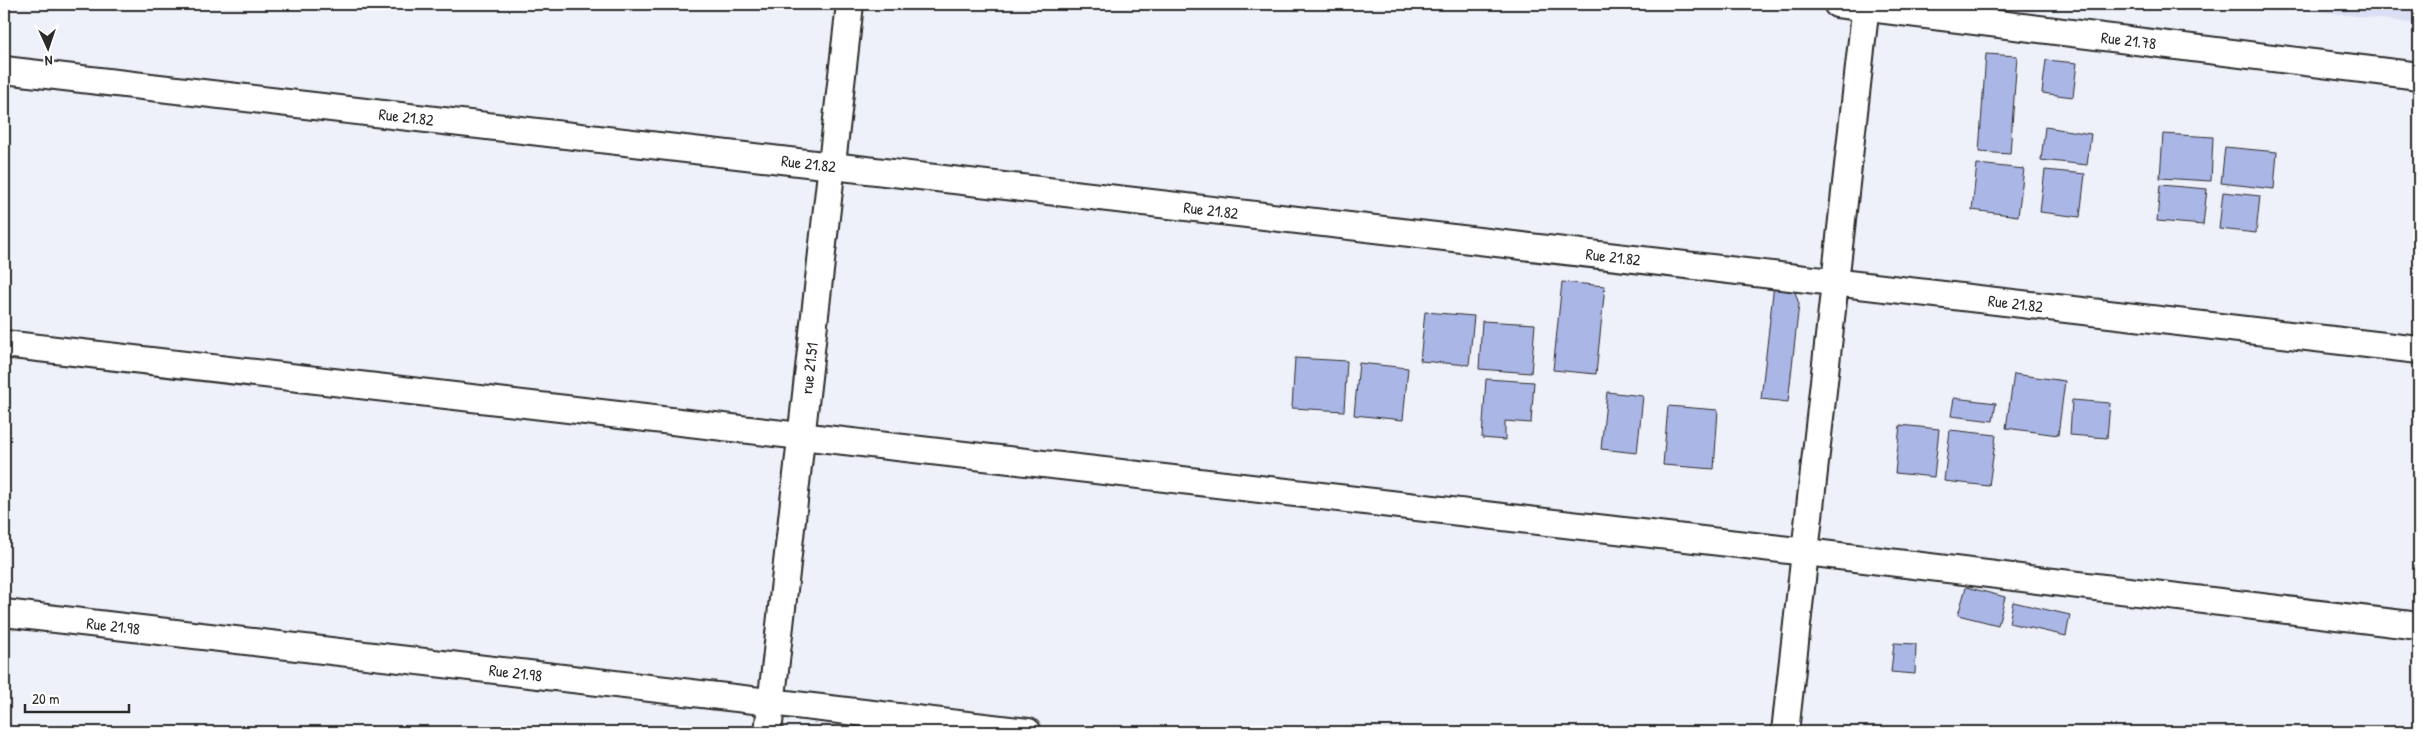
<svg xmlns="http://www.w3.org/2000/svg" width="2423" height="736" viewBox="0 0 2423 736" font-family="'Patrick Hand',sans-serif">
	<style>
		.built { fill: #dadff4 }
		.building { fill: #aab6e6; stroke: #2b2b2b }
		.lines { fill: none; stroke-linecap: round; stroke-linejoin: round }
		.minor-casing { stroke: #2b2b2b; stroke-width: 30 }
		.minor { stroke: #fff; stroke-width: 26 }
		.labels { text-anchor: middle; stroke-width: 4; stroke-linejoin: round; paint-order: stroke }
		.street-label { font-size: 16px; fill: #2b2b2b; stroke: #fff }
	</style>
	<rect width="100%" height="100%" fill="#eef0fa"/>
	<filter id="ink" filterUnits="userSpaceOnUse"><feTurbulence type="fractalNoise" baseFrequency=".02" numOctaves="2"/><feDisplacementMap in="SourceGraphic" scale="10" xChannelSelector="R" yChannelSelector="G"/><feConvolveMatrix kernelMatrix="1 2 1 2 8 2 1 2 1" color-interpolation-filters="sRGB"/></filter>
	<g filter="url(#ink)">
		<path class="built" d="M2263,4h156v20z"/>
		<path class="building" d="M1986,54l31,2 -7,98 -31,-2z
			M2046,60l31,3 -4,34 -31,-4z
			M2045,127l46,7 -4,31 -46,-5z
			M2163,134l50,3 -2,44 -51,-3z
			M2225,147l52,5 -3,37 -53,-6z
			M1977,164l47,5 -6,47 -46,-6z
			M2045,170l40,4 -5,43 -40,-5z
			M2160,185l47,4 -4,36 -46,-4z
			M2223,192l37,4 -4,37 -37,-4z
			M1562,282l43,4 -9,88 -43,-4z
			M1774,284l19,2 6,18 -11,98 -27,-3z
			M1425,312l49,4 -5,49 -49,-4z
			M1482,321l53,3 -4,49 -52,-4z
			M1295,358l52,3 -3,50 -52,-3z
			M1359,363l49,5 -5,52 -49,-5z
			M2014,374l51,7 -7,54 -52,-7z
			M1486,379l48,3 -3,41 -26,-2v19l-23,-2z
			M1607,392l36,4 -6,57 -36,-4z
			M1954,398l42,5 -3,18 -42,-5z
			M2072,400l38,3 -3,35 -37,-3z
			M1668,406l50,4 -4,59 -51,-4z
			M1900,425l39,4 -5,48 -39,-4z
			M1950,430l46,5 -7,51 -45,-5z
			M1966,587l39,10 -7,28 -40,-10z
			M2013,602l57,13 -4,21 -57,-13z
			M1894,643l22,1 -1,30 -24,-2z"/>
		<g class="lines">
			<defs>
				<g id="minor">
					<path id="s1" d="M1837,4l582,72"/>
					<path id="s2" d="M4,70l2415,280"/>
					<path d="M4,344l1802,208 613,74"/>
					<path id="s3" d="M4,613l1024,119"/>
					<path id="s4" d="M768,732l82,-728"/>
					<path d="M1785,732l81,-728"/>
				</g>
			</defs>
			<use href="#minor" class="minor-casing"/>
			<use href="#minor" class="minor"/>
		</g>
	</g>
	<g class="labels">
		<g class="street-label">
			<text dy="6" stroke="none"><textPath href="#s1" startOffset="294">Rue 21.78</textPath></text>
			<text dy="6" stroke="none"><textPath href="#s2" startOffset="405">Rue 21.82</textPath></text>
			<text dy="6" stroke="none"><textPath href="#s2" startOffset="810">Rue 21.82</textPath></text>
			<text dy="6" stroke="none"><textPath href="#s2" startOffset="1215">Rue 21.82</textPath></text>
			<text dy="6" stroke="none"><textPath href="#s2" startOffset="1620">Rue 21.82</textPath></text>
			<text dy="6" stroke="none"><textPath href="#s2" startOffset="2025">Rue 21.82</textPath></text>
			<text dy="6" stroke="none"><textPath href="#s4" startOffset="366">rue 21.51</textPath></text>
			<text dy="6" stroke="none"><textPath href="#s3" startOffset="110">Rue 21.98</textPath></text>
			<text dy="6" stroke="none"><textPath href="#s3" startOffset="515">Rue 21.98</textPath></text>
		</g>
	</g>
	<rect width="2423" height="736" fill="none" stroke="#fff" stroke-width="20"/>
	<rect x="10" y="10" width="2403" height="716" fill="none" stroke="#2b2b2b" stroke-width="2" filter="url(#ink)"/>
	<g transform="translate(48 48) rotate(177)" stroke="#ffffff" stroke-width="4" paint-order="stroke">
	<path d="M0-4L9 19L0 12L-9 19Z" fill="#2b2b2b"/>
	<text y="-8" font-size="14" font-weight="bold" text-anchor="middle" fill="#2b2b2b">N</text>
	</g>
	<path d="M25 704v8h104v-8" fill="none" stroke="#2b2b2b" stroke-width="2.5"/>
	<text x="32" y="704" font-size="15" fill="#2b2b2b" stroke="#ffffff" stroke-width="4" paint-order="stroke">20 m</text>
</svg>
